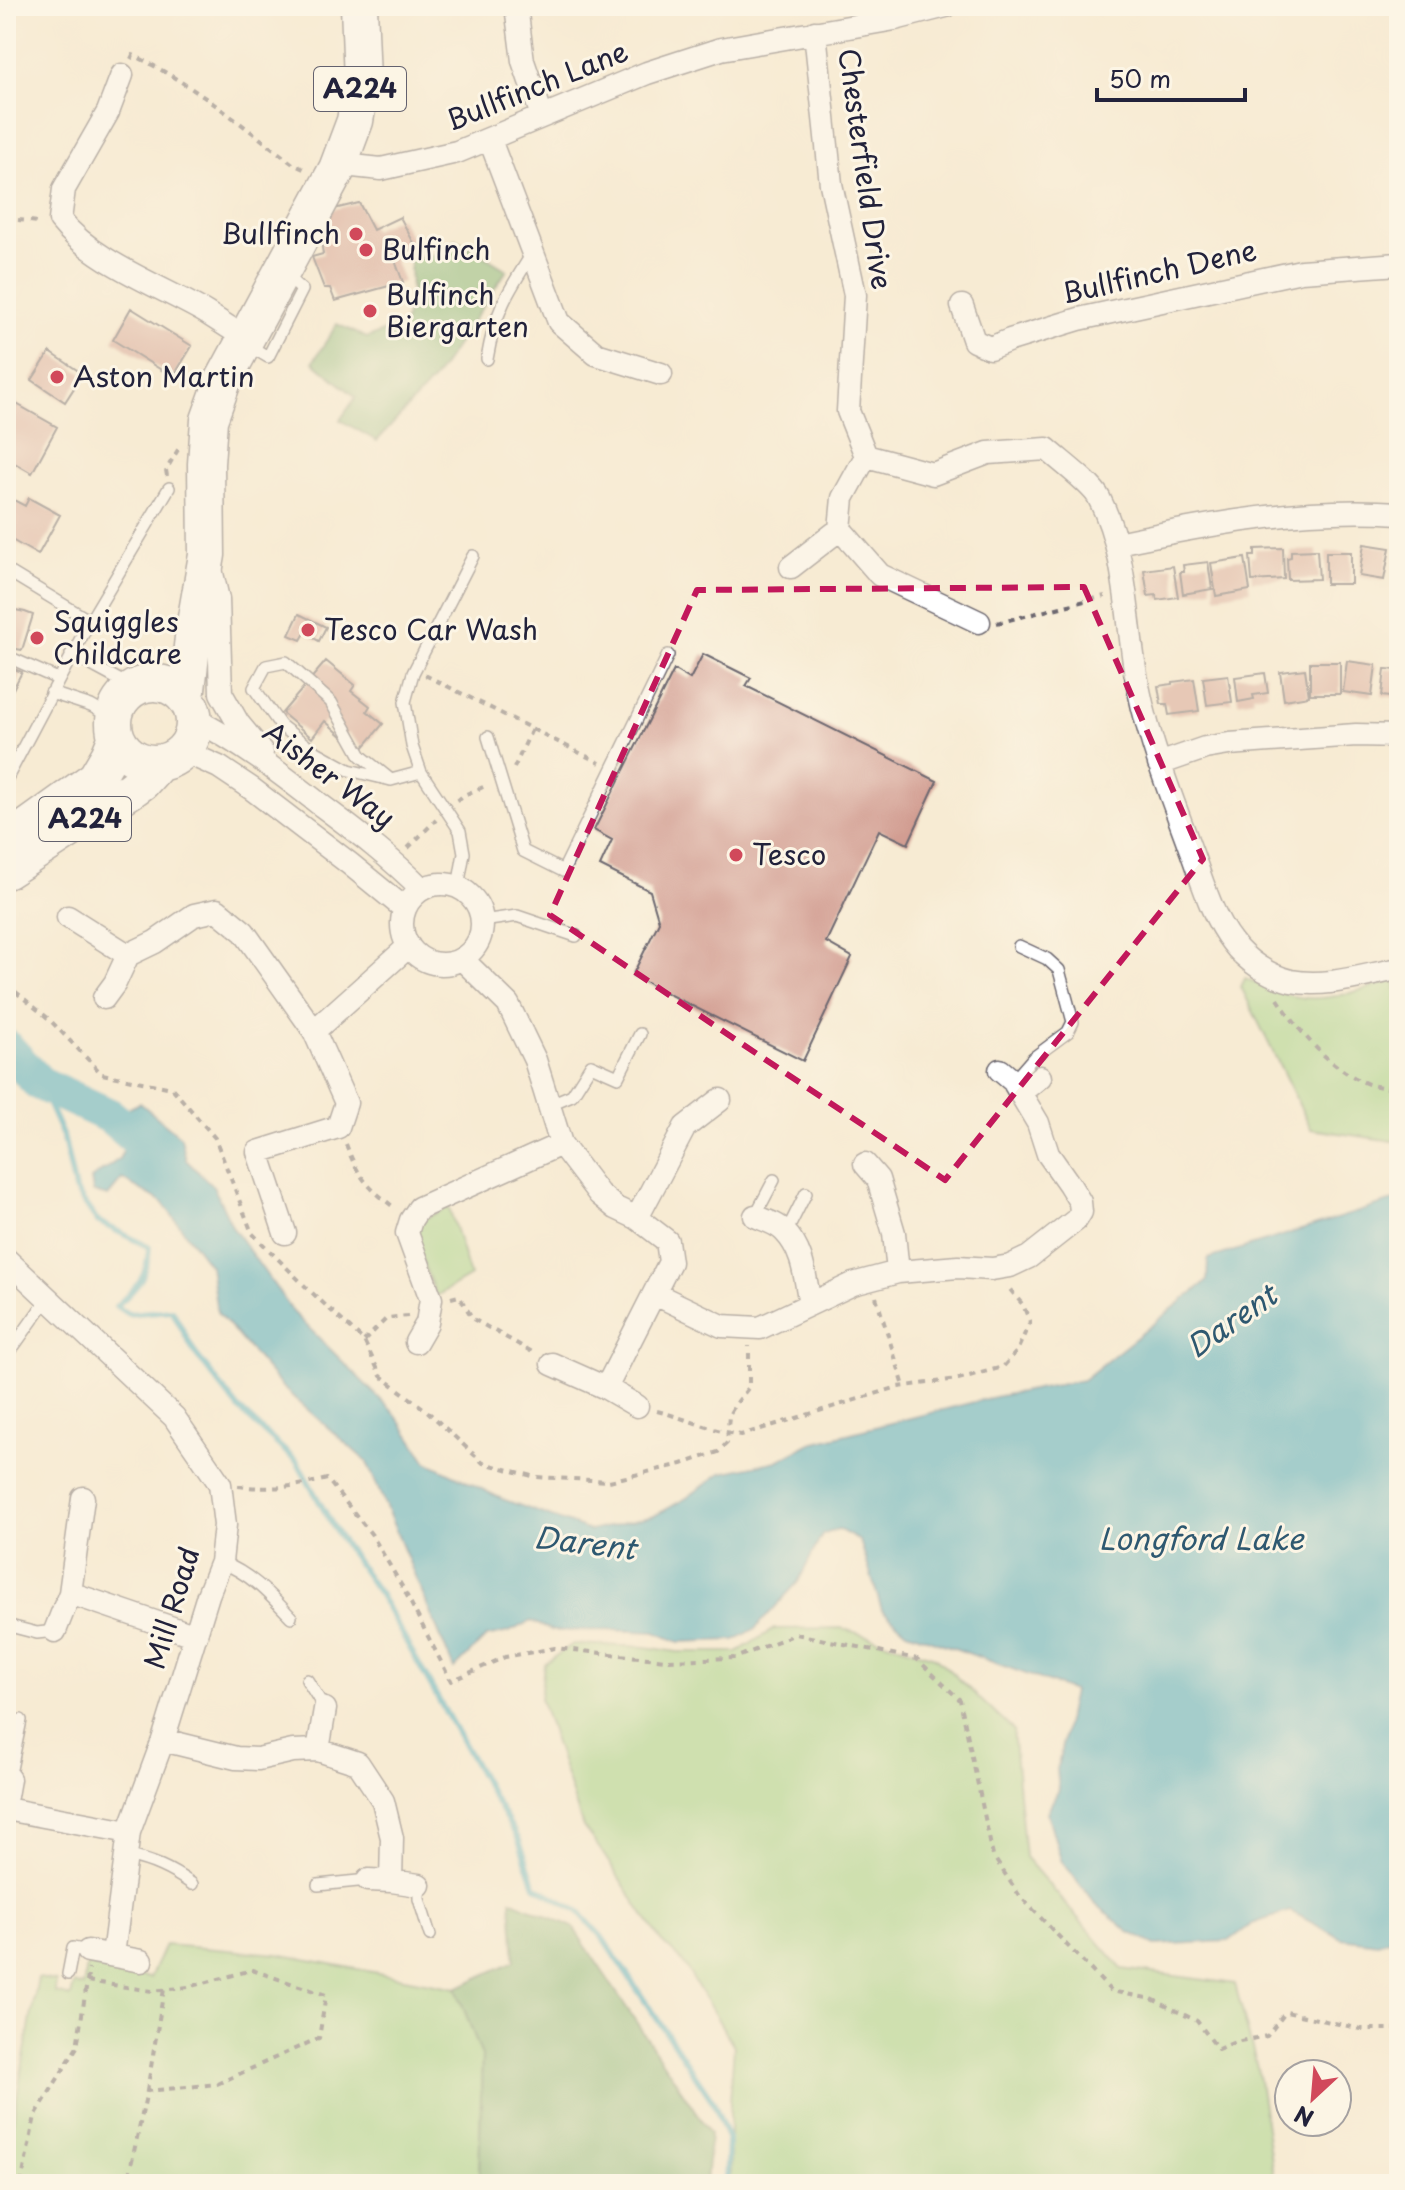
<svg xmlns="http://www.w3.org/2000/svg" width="1405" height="2190" viewBox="0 0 1405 2190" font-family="'Playpen Sans',sans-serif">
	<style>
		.green { fill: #9dd284; stroke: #607a60; stroke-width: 2 }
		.forest { fill: #7eb472; stroke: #506b56; stroke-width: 2 }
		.water { fill: #40a8c0; stroke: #31657e; stroke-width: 2 }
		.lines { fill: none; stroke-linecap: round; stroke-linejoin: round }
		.stream { stroke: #40a8c0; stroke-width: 6 }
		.river { stroke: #40a8c0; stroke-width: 36 }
		.building { fill: #d29d92 }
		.lane-casing { stroke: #6d6870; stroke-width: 14 }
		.street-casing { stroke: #6d6870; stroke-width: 25 }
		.primary-casing { stroke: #6d6870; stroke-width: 39 }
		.path { stroke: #6d6870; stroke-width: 4; stroke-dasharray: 6 6; stroke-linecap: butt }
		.lane { stroke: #fff; stroke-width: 11 }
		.street { stroke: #fff; stroke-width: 22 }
		.primary { stroke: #fff; stroke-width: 36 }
		.marked { fill: none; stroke: #c2185b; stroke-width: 6; stroke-dasharray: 16 10; stroke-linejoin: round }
		.poi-dot { fill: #d1495b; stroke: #fcf5e5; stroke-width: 3 }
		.labels { text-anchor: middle; stroke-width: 6; stroke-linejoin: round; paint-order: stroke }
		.shield { fill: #fcf5e5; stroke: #63616e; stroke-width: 2 }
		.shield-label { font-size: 26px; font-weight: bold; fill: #22223b }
		.street-label { font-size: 28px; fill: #22223b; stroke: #fcf5e5 }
		.poi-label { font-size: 28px; fill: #22223b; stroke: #fcf5e5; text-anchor: start }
		.water-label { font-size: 30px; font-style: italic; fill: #2e5870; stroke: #fcf5e5 }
	</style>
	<rect width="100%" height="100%" fill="#fcf5e5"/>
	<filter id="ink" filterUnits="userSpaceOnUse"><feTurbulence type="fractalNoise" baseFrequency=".0125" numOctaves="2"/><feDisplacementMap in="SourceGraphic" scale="16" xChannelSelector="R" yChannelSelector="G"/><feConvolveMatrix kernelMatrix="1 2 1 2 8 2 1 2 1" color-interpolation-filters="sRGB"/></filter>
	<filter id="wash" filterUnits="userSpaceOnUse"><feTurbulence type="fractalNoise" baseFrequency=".006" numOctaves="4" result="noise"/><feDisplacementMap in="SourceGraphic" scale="32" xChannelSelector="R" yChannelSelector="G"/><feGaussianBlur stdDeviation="1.8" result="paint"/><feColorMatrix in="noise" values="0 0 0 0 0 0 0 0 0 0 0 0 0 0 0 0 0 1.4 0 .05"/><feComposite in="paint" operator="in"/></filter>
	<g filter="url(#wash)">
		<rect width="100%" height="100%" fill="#f7ebd3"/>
		<path class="green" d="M1245,978c15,6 31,14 47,18 34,8 71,-7 104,-16l3,40v122l-88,-13 -70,-142z
			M449,1207l21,69 -34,20 -27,-70z
			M841,1628l94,29 78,73 12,127 97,112 113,15 22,83 16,108 4,9h-547v-83l4,-55 -52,-85 -21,-20 -61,-92 -17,-22 -43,-129 4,-34 29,-20 73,3 31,5h60l37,-23z
			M165,1945l113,9 178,34 26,68 -3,128h-473v-24l32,-182 18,3 -1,12 16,4 3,-13 9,2 4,-21 63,13z"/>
		<path class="forest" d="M456,239l51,31 -73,109 -57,62 -37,-21 16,-23 -43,-35 24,-38 30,14 37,-14 7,-30 -1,-36 28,-4z
			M511,1900l62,27 137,206 -4,51h-227l3,-128 -26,-68 59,-27z"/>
		<path class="water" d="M140,1103l41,34 5,23 27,26 20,42 61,85 102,102 31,47 75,37 88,32 64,-15 31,-17 36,-26 56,-12 34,-18 183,-46 89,-17 124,-99 1,-22 191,-60v736l-21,8 -37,-5 -51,-27 -38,13 -23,17 -74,4 -26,-13 -35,-30 -33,-42 -14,-48 12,-23 -2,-19 16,-79 -166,-60 -25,-21 -22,-69 -22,-12 -16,6 -24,47 -42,46 -21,12 -56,2 -24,-10 -45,-2 -57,1 -22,-10 -22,11 -23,5 -32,32 -87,-207 -85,-75 -65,-75 -7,-46 -48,-64 -40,-23 -14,17 -15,-4 -2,-13 28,-20 7,-14 -16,-29z"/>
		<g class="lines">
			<path class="stream" d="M39,1083l25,56 11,51 22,31 52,26c-1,29 -12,41 -33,59l12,8 44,-4 23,43 45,57 57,52 41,73 42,60 112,200 27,45 16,46 43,25 23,25 113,167 14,36 -2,45"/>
			<path class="river" d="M6,1047l33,36 71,33 37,32"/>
		</g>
		<g id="blocks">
			<path class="building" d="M359,203l14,27 27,-13 16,30 -22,11 9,24 -68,19 -5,-13h-6l-12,-31 11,-3 -4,-26 10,-5 -3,-12z
				M131,308l61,38 -19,31 -60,-37z
				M50,352l33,22 -18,28 -33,-22z
				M6,398l51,29 -25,46 -26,-15z
				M6,496l19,10 4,-8 31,17 -22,40 -28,-16 -4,7z
				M1364,544l26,4 -6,32 -25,-4z
				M1283,548l1,31 -32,2 -2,-25h5v-7z
				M1317,550l2,29 -31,1 -1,-22 4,-1v-6z
				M1326,552h25v32h-25z
				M1245,558l5,32 -34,6 -5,-33z
				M1208,562l4,27 -29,5 -3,-22h4l-1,-7z
				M1173,566l5,31 -21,3 -1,-5 -8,1 -4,-26z
				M6,608l19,4 8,3 -11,35 -16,-3z
				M299,614l27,13 -7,14 -14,-8 -4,7 -12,-5z
				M703,654l48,24 -5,8 191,95 -29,63 -29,-14 -53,112 26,15 -49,104 -171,-85 27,-54 -9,-31 -50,-25 12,-26 -18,-10 80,-160 16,9z
				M326,661l29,24 -4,6 19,15 -3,5 16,13 -20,24 -15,-15 -4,5 -19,-17 -13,17 -30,-25z
				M1347,661l29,4 -4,31 -29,-4z
				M1310,662h30v32h-30z
				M6,666l16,6 -10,19 -6,-1z
				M1305,669l4,27 -25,4 -4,-28z
				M1385,669l14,1v28l-17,-2z
				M1265,673l3,20 -15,2 1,4 -16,3 -3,-25z
				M1228,675l4,27 -25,3 -4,-27z
				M1194,679l5,32 -30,4 -2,-11h-6l-3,-18 14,-2v-2z"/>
		</g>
	</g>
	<g filter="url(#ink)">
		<use href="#blocks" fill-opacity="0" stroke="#6d6870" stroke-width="2"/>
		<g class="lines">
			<defs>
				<path id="lane" d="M246,344l22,13 34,-67 -17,-15
					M487,359c8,-47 20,-66 45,-105
					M6,570l84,51
					M71,654l63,34
					M6,656l52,23
					M51,693l40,13 23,13
					M488,737l35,114 40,20 105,-216
					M6,780l84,-159 79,-133
					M391,780l-30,-24 -30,-54 -45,-40 -20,4 -12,22 26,37 31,24 38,21 42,10 30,-8
					M458,887l6,-34 -4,-22 -39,-59 -9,-26 -7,-44 8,-29 60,-117
					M482,921l35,-5 59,20
					M1013,1081l20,-23 35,-26 5,-10 -14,-52 -12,-11 -28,-13
					M548,1105l24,-10 19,-30 27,12 22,-43
					M755,1216l19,-36
					M786,1233l20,-40
					M6,1357l42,-59
					M221,1562c30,12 48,32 70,55
					M6,1625l31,8 18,-2
					M307,1680l18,29
					M9,1779l12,-59
					M126,1855c27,6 43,13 66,29
					M318,1885l50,-5
					M419,1885v14l11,36
					M68,1974l5,-26 15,3"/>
				<path id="street" d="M516,6l7,55 19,55
					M815,32l16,152 24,111 -7,116 18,45 67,18 55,-21 59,-4c12,11 46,36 52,49 27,53 27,114 36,171 10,63 34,121 55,179 12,32 21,67 42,94 14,19 37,34 59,39 36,7 73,-6 108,-12
					M122,75l-14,37 -44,77 -4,31c32,41 100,66 145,92 14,9 28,18 42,27
					M490,140l69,182 37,32 65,20
					M337,169l16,-3 28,3 76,-17 190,-79 74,-24 174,-30 51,-13
					M962,306l12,35 16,7 20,-8 69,-21 222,-48 98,-7
					M840,529l40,46 99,47
					M1117,543c92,-19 188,-37 282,-30
					M791,567l49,-38 3,-31 23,-42
					M211,569l7,30 3,94 17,30 24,29
					M194,719c46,23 87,55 128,87 35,26 69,52 100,83
					M183,751l36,16 33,22 98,75 55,45
					M1159,764l46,-16 24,-4 127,-9 43,1
					M402 924a40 40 0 1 1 80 0a40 40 0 1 1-80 0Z
					M68,917l60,38 -13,28 -11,15
					M128,955l27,-13 39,-27 23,-5 27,22 70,99
					M462,959l46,45 27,56 26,84 38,50 17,14 21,10 30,23 3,21 -64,126
					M1020,1093l20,-16
					M865,1164l13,15 16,54 4,39
					M755,1216c9,4 23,8 29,15 20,20 21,47 26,73
					M637,1218l48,-91 35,-27
					M285,1233l-27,-81 80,-25 8,-24 -32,-72 95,-85
					M6,1259l168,158 46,67 5,41 -4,37 -13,33 -45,145 -34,92 -16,123
					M655,1294l67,32 38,2 93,-44 45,-12 60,-5 34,2 18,-3 19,-9 47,-37 5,-8 -1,-10 -11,-18 -21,-30 -10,-31 -25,-42 -13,-11
					M416,1342l11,-19 4,-24 -24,-66 4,-13 8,-12 142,-64
					M552,1364l54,24 31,18
					M70,1593l126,43
					M55,1631l15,-38 13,-95
					M163,1740l73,18 22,1 35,-8 25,-1 40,13 25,38 9,37 -1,43 -23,-1
					M318,1750l7,-41
					M6,1796l3,-17
					M6,1809l123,23
					M391,1881l28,4
					M88,1951l53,10"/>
				<path id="primary" d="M114 723a40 40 0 1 1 80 0a40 40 0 1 1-80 0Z
					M186,698l8,-69 13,-74 -1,-91 3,-44 14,-39 114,-212 18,-48 7,-41 -3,-74
					M14,837l82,-59 13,-22 7,-17
					M6,871l125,-81 11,-8 17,-19"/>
			</defs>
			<use href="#lane" class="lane-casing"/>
			<use href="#street" class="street-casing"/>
			<use href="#primary" class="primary-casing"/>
			<path class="path" d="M131,59l2,-4c58,28 108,69 160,109l15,7
				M6,219l34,3
				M167,476l-1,-6 13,-22
				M997,623l108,-27
				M425,675l175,88
				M514,768l18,-39
				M457,801l7,-6 24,-10
				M408,848l28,-28
				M6,984l43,35 53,55 70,14 43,50 37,95 55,55 57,53 17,35 46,35 56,52 53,14 73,4 73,-17 36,-12 9,-9 2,-28 6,-10 14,-18v-41
				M1278,999c23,35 50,68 90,85 10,3 21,4 31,6
				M346,1144c12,33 21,43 49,64
				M876,1297l28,89
				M451,1298l8,-2 14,23 63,35
				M364,1341l23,-23 21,-2
				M657,1411c28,7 55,20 84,24l157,-48 60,-8 45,-12 14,-16 13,-29 -7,-17 -16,-19
				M238,1486c34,4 57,1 89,-7l45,56 31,53 48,93 54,-24 50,-9 111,12 69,-2 61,-24 121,25 43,41 33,156 26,39 92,96 41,8 45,22 21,28 17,-7 32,-6 19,-24 75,17h38
				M87,1981l65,10 37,-4 63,-17 74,25 -7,43 -102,46 -70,7 -20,93
				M147,2091l17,-102
				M21,2184l14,-68 42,-69 12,-78"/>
			<use href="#lane" class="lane"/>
			<use href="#street" class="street"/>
			<use href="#primary" class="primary"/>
		</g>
	</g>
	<path d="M0 0H1405V2190H0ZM1084,587l119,272 -258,321 -395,-265 147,-325z" fill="#f7ebd3" fill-opacity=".55" fill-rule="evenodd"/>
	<path class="marked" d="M1084,587l119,272 -258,321 -395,-265 147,-325z"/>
	<g class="poi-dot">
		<circle cx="356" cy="234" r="8"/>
		<circle cx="366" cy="250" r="8"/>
		<circle cx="370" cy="311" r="8"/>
		<circle cx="57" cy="377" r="8"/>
		<circle cx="308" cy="630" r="8"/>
		<circle cx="37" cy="638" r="8"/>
		<circle cx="736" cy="855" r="8"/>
	</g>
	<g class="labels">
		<g class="shield">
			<rect x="314" y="67" width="92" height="44" rx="6"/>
			<rect x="39" y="797" width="92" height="44" rx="6"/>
		</g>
		<g class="shield-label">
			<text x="360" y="98">A224</text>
			<text x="85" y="828">A224</text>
		</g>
		<g class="street-label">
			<text transform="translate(537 86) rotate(-22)" y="10">Bullfinch Lane</text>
			<text transform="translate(865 169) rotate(82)" y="10">Chesterfield Drive</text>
			<text transform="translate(1159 272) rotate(-13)" y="10">Bullfinch Dene</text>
			<text transform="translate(329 775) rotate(37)" y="10">Aisher Way</text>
			<text transform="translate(172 1608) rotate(-73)" y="10">Mill Road</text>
		</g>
		<g class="poi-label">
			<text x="340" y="244" text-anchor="end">Bullfinch</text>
			<text x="382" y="260">Bulfinch</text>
			<text x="386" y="305">Bulfinch<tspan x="386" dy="32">Biergarten</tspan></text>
			<text x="73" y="387">Aston Martin</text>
			<text x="53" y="632">Squiggles<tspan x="53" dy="32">Childcare</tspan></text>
			<text x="324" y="640">Tesco Car Wash</text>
			<text x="752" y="865">Tesco</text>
		</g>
		<g class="water-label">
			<text transform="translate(1232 1322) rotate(-35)" y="10">Darent</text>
			<text x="1201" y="1550">Longford Lake</text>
			<text transform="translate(585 1544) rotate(7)" y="10">Darent</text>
		</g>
	</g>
	<rect width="1405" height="2190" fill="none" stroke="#fcf5e5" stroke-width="32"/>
	<g transform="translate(1313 2098) rotate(206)"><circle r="38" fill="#fcf5e5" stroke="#a5a1a1" stroke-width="2"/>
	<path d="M0-6L14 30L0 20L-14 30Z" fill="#d1495b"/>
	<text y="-12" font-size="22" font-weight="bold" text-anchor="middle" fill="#22223b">N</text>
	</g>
	<path d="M1097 88v12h148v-12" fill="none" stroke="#22223b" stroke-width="4"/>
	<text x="1109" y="88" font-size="24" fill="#22223b" stroke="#fcf5e5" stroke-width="6" paint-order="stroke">50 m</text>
</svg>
